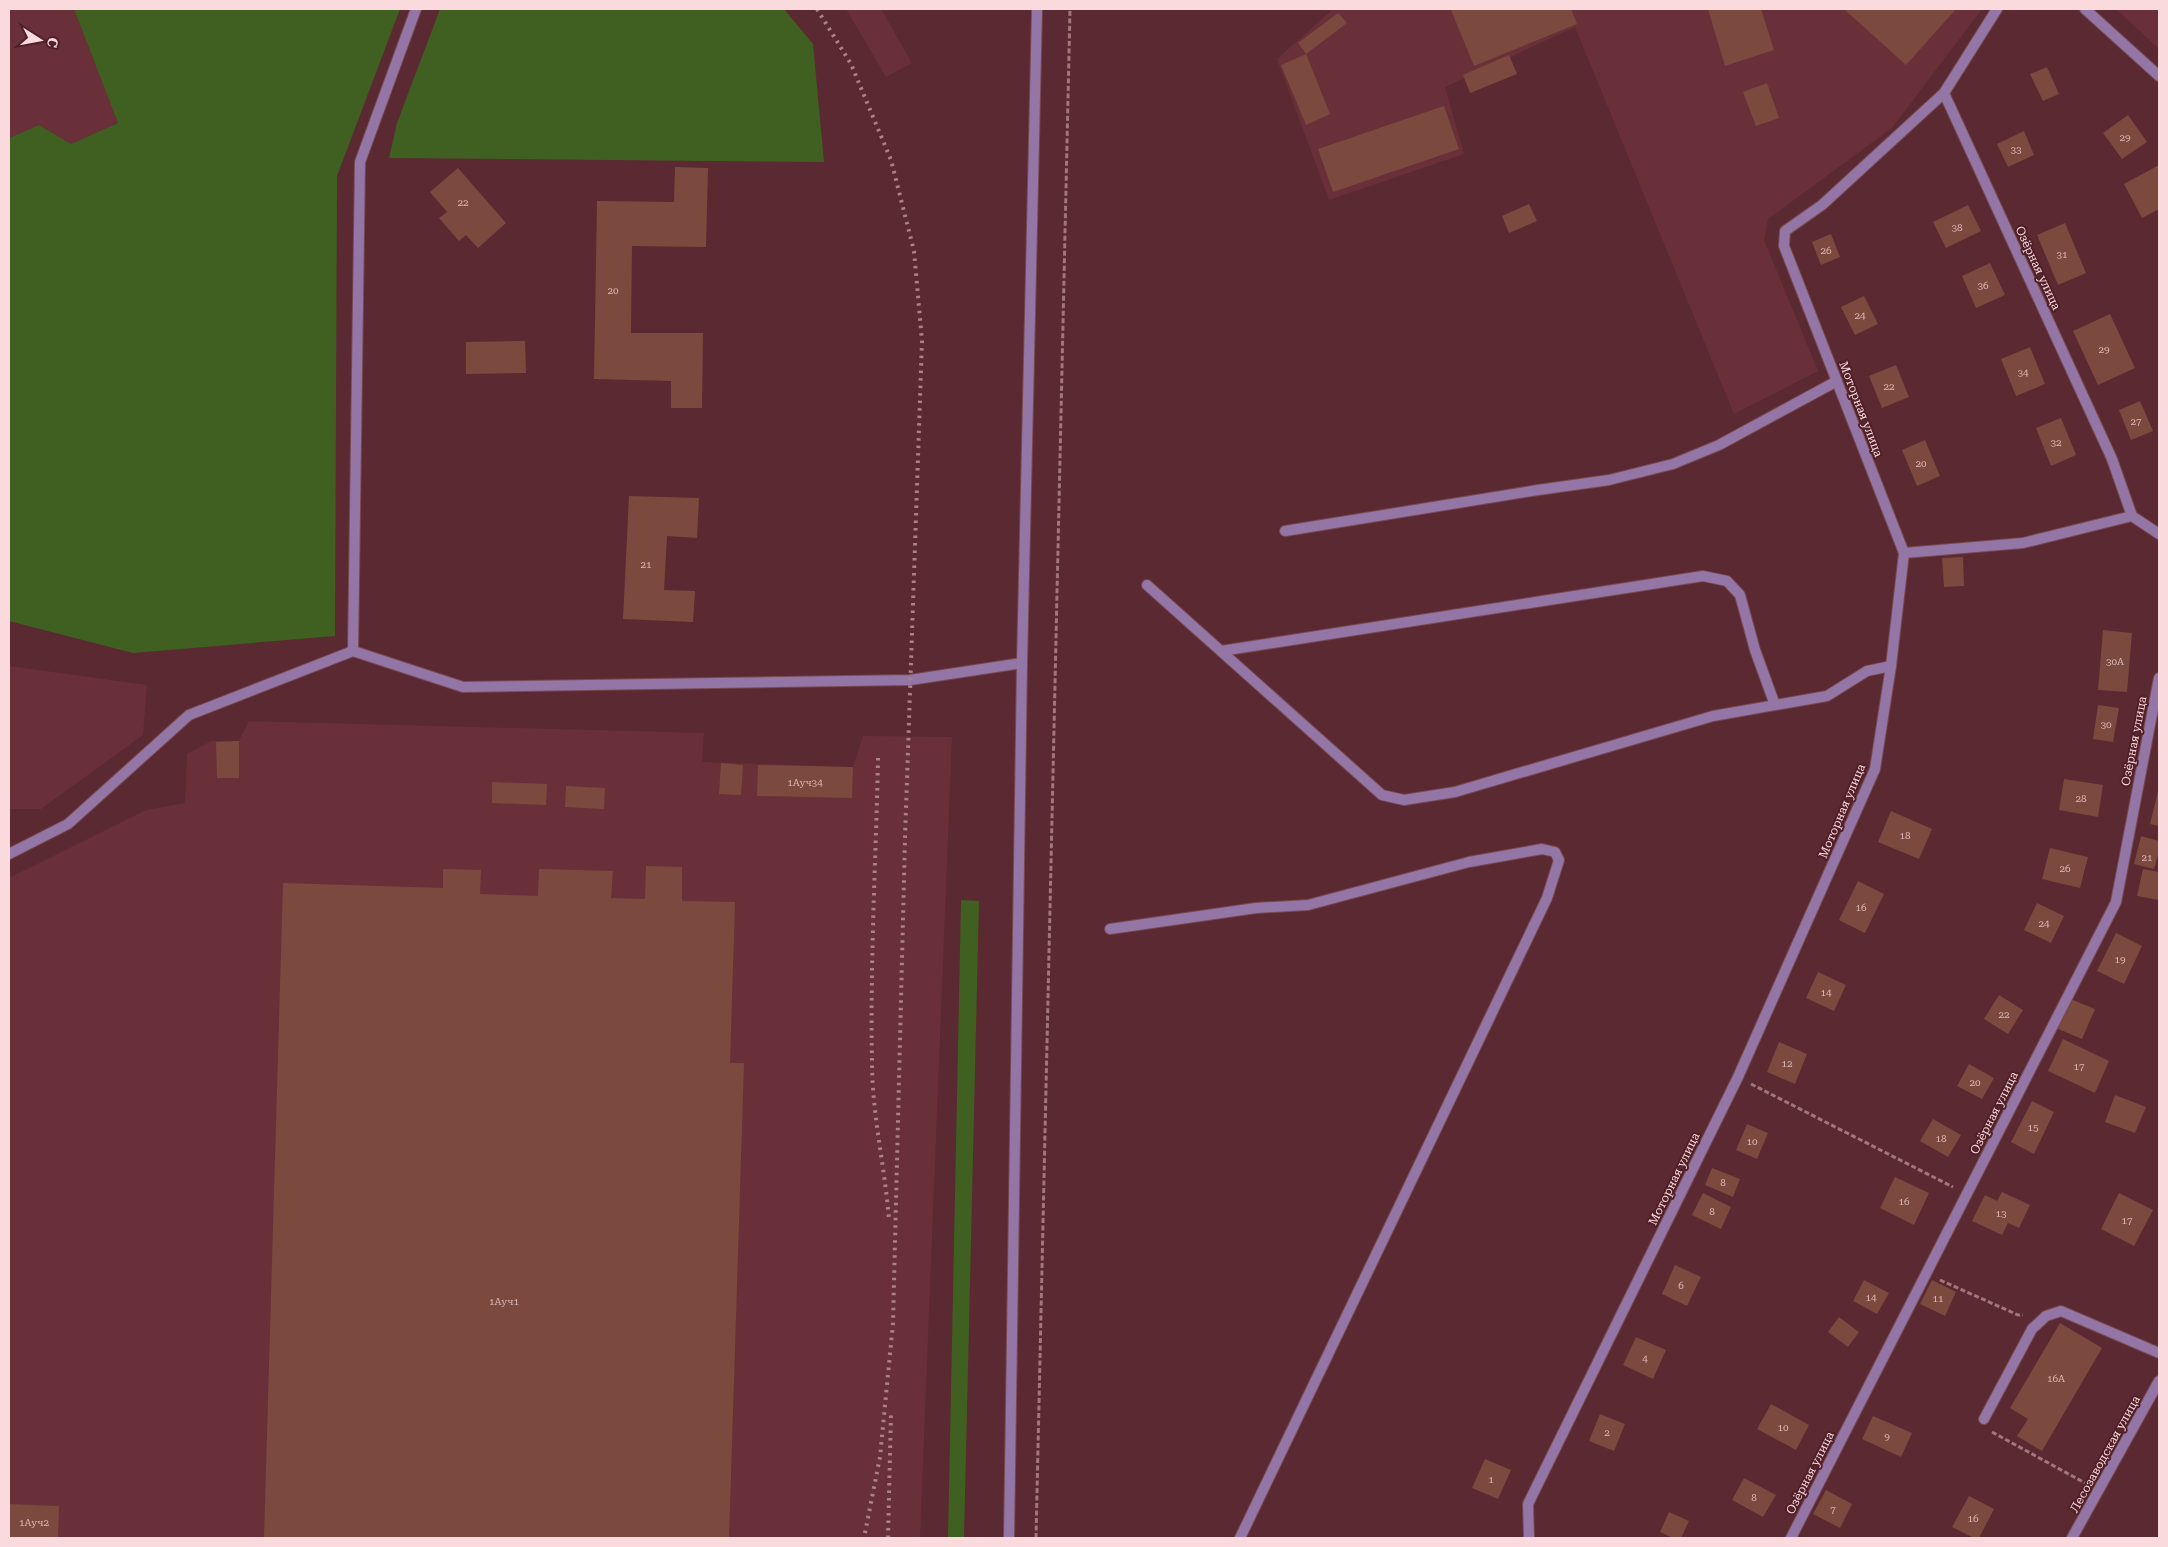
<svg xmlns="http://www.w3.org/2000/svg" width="2168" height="1547" viewBox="0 0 2168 1547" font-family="'Roboto Serif',serif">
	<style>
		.built { fill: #6a3039 }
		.green { fill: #3f6020 }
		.building { fill: #7c493e }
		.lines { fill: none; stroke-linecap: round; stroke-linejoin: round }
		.service-casing { stroke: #784950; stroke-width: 12 }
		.minor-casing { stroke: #784950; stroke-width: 12 }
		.path { stroke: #a1767c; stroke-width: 3; stroke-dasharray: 5 2.5; stroke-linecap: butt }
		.service { stroke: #9375a6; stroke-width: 10 }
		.minor { stroke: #9375a6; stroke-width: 10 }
		.rail { stroke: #ab8287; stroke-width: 4; stroke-dasharray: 2.5 5; stroke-linecap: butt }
		.labels { text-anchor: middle; stroke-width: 4; stroke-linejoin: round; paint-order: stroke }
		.number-label { font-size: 10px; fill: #dbb6b5 }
		.street-label { font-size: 12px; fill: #fbdadd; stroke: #501f27 }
	</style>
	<rect width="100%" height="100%" fill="#5b2931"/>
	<path class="built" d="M9,9h65l44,114 -47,21 -32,-19 -30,13z
		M846,9h35l31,54 -26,14z
		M1333,9h649l-90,119 -124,91 -4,21 54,131 -84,43 -159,-387 -130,60 19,67 -135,46 -52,-141z
		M2116,9h43v40z
		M9,666l138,19 -4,50 -102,74h-32z
		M249,721l455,12 -2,29 151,5 10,-31 89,1 -32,801h-911v-660l137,-68 39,-7 2,-49 24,-13h28z"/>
	<path class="green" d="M74,9h326l-63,167 -2,460 -202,17 -124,-32v-483l30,-13 32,19 47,-21z
		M440,9h344l29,35 11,118 -435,-4 8,-35z
		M961,900l18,1 -15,637h-16z"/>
	<path class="building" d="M1454,9h117l6,15 -103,42 -23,-56z
		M1708,9h53l13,41 -49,16z
		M1844,9h112l-50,56z
		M1338,13l9,10 -41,31 -8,-11z
		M1306,54l24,60 -24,11 -25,-60z
		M1509,55l8,19 -47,19 -7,-18z
		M2047,67l12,27 -16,7 -13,-27z
		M1767,83l12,35 -23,8 -13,-34z
		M1444,106l15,43 -126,43 -15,-43z
		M2128,115l19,27 -25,17 -19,-26z
		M2024,131l10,24 -26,12 -11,-23z
		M2159,165v44l-17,9 -18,-34z
		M675,167l33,1 -2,79 -74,-1 -1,87h72l-1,75h-31v-27l-77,-2 3,-178 77,1z
		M458,168l48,55 -28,25 -12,-13 -7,6 -20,-23 8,-6 -17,-20z
		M1529,204l8,17 -28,12 -7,-17z
		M1968,205l13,26 -35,17 -13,-26z
		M2065,223l21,50 -28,12 -21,-50z
		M1831,234l9,23 -19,8 -9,-23z
		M1990,263l15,32 -29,13 -14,-32z
		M1864,296l14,28 -23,11 -14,-28z
		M2110,314l25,54 -37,17 -25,-54z
		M525,341l1,32 -60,1v-32z
		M2030,347l15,37 -29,12 -15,-37z
		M1896,365l13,32 -27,11 -13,-32z
		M2140,401l13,30 -22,9 -12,-30z
		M2061,418l15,37 -25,11 -15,-38z
		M1925,440l15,36 -23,10 -15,-36z
		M629,496l70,2 -2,40 -30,-2 -3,54 31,1 -2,31 -70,-3z
		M1963,557l1,29 -20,1 -2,-29z
		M2103,630l29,3 -5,59 -29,-2z
		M2098,705l21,3 -6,34 -20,-3z
		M239,741v37h-22l-1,-36z
		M721,763l22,2 -2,30 -22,-1z
		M758,765l95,2 -1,31 -95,-2z
		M2064,779l39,6 -5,32 -39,-7z
		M492,782l55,2 -1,21 -54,-2z
		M566,786l39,2 -1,21 -39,-2z
		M2159,787v39l-9,-2z
		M1891,811l41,18 -13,30 -41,-17z
		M2141,836l18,5v10l-5,18 -20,-5z
		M2050,848l38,9 -8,31 -38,-9z
		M646,866l36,1v34l53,1 -5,161h14l-15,475h-465l19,-655 160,5v-19l38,1 -1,24 58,2 1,-27 74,2 -2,27 34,1z
		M2143,869l16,3v28l-22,-4z
		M1858,881l26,13 -19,39 -26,-13z
		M2037,903l27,13 -13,27 -27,-13z
		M2116,933l26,13 -18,38 -27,-13z
		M1818,972l28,13 -12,26 -28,-13z
		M1999,995l24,15 -15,24 -24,-15z
		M2068,998l27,11 -13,30 -26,-11z
		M2063,1039l46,22 -14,32 -47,-22z
		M1779,1042l28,12 -12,30 -28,-12z
		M1969,1064l25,14 -12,21 -25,-13z
		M2115,1095l31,12 -11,26 -30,-11z
		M2032,1101l22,11 -20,42 -23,-12z
		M1933,1119l28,16 -13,22 -28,-16z
		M1747,1124l21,9 -11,26 -21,-9z
		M1712,1168l28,11 -7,18 -28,-12z
		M1895,1177l34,16 -15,32 -34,-17z
		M2002,1192l28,13 -11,23 -11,-5 -6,12 -30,-14 13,-26 12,6z
		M1703,1193l28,14 -10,22 -29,-14z
		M2119,1193l34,17 -19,36 -33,-17z
		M1675,1265l26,12 -14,29 -25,-12z
		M1864,1280l25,13 -12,21 -24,-13z
		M1932,1280l24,12 -11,24 -25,-12z
		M1839,1317l20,15 -11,15 -20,-15z
		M2060,1323l42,25 -60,103 -25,-15 11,-17 -18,-11z
		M1636,1337l30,13 -13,29 -30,-14z
		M1771,1404l38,21 -13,25 -39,-21z
		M1600,1414l25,10 -11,27 -25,-10z
		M1873,1416l39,17 -11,24 -39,-18z
		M1485,1459l26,11 -13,29 -26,-11z
		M1744,1478l32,17 -13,22 -31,-17z
		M1826,1490l26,14 -12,24 -27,-14z
		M1969,1496l25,13 -15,29h-5l-22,-11z
		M9,1504l50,2 -1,32h-49z
		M1669,1512l20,9 -8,17h-8l-13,-6z"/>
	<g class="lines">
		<defs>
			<path id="service" d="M1285,531l253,-41 71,-10 64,-16 46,-19 118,-64
				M1147,585l235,210 22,5 51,-8 258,-76 114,-20 40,-25 24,-5
				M1221,651l482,-75 24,5 13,14 15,55 20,55
				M1110,929l146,-21 52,-3 161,-43 73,-13 13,3 4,8 -12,38 -307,640
				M1984,1419l48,-90 14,-13 15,-5 98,42"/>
			<path id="minor" d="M1997,9l-53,84 168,366 20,57 27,18
				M2085,9l74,67
				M1904,553l119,-10 109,-27
				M353,651l110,36 447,-7 112,-17
				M9,854l59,-30 121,-109 164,-64 7,-489 56,-153
				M1009,1538l13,-875 15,-654
				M1529,1538l-1,-34 210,-427 137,-308 16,-103 13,-113 -120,-307 1,-15 37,-26 122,-112
				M1791,1538l325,-636 43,-224
				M2072,1538l87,-157"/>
		</defs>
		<use href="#service" class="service-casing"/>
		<use href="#minor" class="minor-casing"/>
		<path class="path" d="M1751,1084l202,103
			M1940,1280l78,35h5
			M1992,1432l93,51
			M1036,1538l34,-1529"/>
		<use href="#service" class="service"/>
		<use href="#minor" class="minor"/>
		<path class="rail" d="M817,9l34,55 40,96 23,91 8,90 -17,497 -12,485 -13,134 -16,81
			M878,758c-2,101 -8,202 -6,303 0,54 13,106 17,159
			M888,1538l3,-125"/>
	</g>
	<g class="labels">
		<g class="number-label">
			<text x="2125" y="141">29</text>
			<text x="2016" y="153">33</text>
			<text x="463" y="206">22</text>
			<text x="1957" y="231">38</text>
			<text x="1826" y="254">26</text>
			<text x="2062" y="258">31</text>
			<text x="1983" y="289">36</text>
			<text x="613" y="294">20</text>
			<text x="1860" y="319">24</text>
			<text x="2104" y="353">29</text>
			<text x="2023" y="376">34</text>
			<text x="1889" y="390">22</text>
			<text x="2136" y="425">27</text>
			<text x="2056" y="446">32</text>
			<text x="1921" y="467">20</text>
			<text x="646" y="568">21</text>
			<text x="2115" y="665">30А</text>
			<text x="2106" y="728">30</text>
			<text x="805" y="786">1Ауч34</text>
			<text x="2081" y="802">28</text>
			<text x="1905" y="839">18</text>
			<text x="2147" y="861">21</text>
			<text x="2065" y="872">26</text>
			<text x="1861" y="911">16</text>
			<text x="2044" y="927">24</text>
			<text x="2120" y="963">19</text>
			<text x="1826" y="996">14</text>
			<text x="2004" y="1018">22</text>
			<text x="1787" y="1067">12</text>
			<text x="2079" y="1070">17</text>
			<text x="1975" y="1086">20</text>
			<text x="2033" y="1131">15</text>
			<text x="1941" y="1142">18</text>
			<text x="1752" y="1145">10</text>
			<text x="1723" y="1186">8</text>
			<text x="1904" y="1205">16</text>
			<text x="1712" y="1215">8</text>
			<text x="2001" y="1217">13</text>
			<text x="2127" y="1224">17</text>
			<text x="1681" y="1289">6</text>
			<text x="1871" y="1301">14</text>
			<text x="1938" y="1302">11</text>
			<text x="504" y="1305">1Ауч1</text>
			<text x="1645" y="1362">4</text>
			<text x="2056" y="1382">16А</text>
			<text x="1783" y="1431">10</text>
			<text x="1607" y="1436">2</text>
			<text x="1887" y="1440">9</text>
			<text x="1491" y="1483">1</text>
			<text x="1754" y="1501">8</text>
			<text x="1833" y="1513">7</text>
			<text x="1973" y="1522">16</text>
			<text x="34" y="1526">1Ауч2</text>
		</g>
		<g class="street-label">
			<text transform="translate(2038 268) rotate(65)" y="4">Озёрная улица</text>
			<text transform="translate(1861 409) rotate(69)" y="4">Моторная улица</text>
			<text transform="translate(2134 741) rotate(-79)" y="4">Озёрная улица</text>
			<text transform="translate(1842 811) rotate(-67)" y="4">Моторная улица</text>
			<text transform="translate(1994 1113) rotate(-63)" y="4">Озёрная улица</text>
			<text transform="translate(1674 1179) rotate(-64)" y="4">Моторная улица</text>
			<text transform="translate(2105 1454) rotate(-61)" y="4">Лесозаводская улица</text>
			<text transform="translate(1810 1473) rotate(-63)" y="4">Озёрная улица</text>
		</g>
	</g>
	<rect width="2168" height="1547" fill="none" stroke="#fbdadd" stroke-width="20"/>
	<g transform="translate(40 40) rotate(101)" stroke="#501f27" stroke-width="4" paint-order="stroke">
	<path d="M0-4L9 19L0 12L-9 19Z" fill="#fbdadd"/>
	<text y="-8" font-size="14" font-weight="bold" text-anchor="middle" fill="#fbdadd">С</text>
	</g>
</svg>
